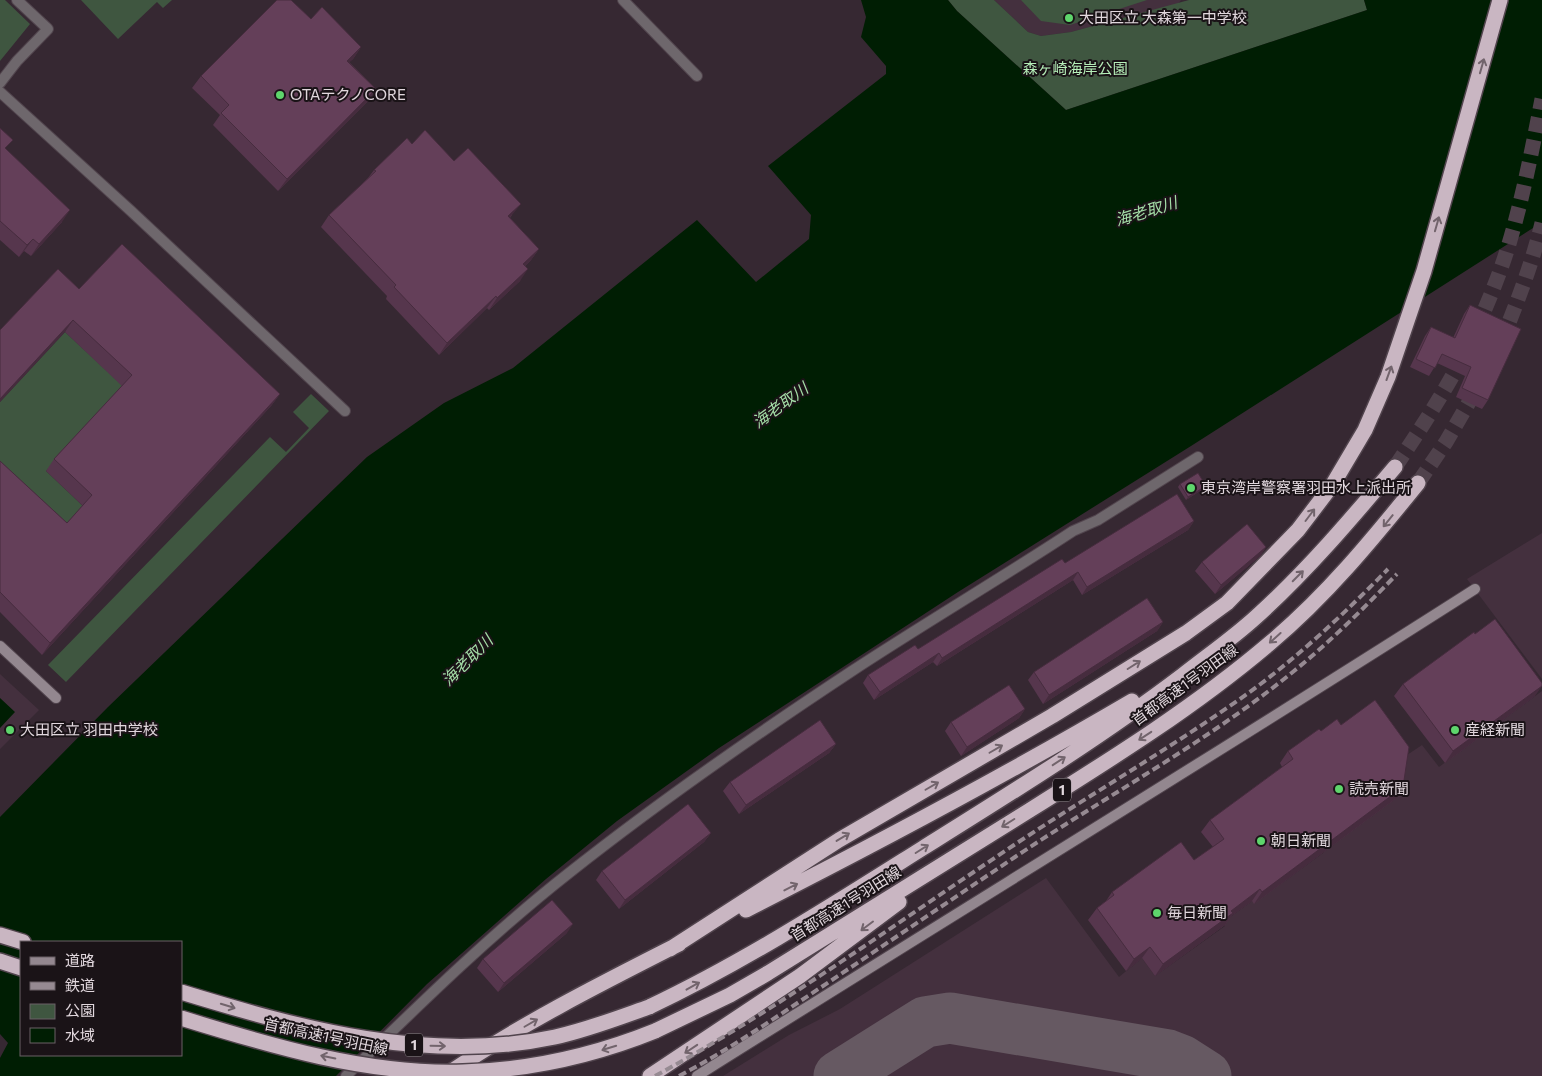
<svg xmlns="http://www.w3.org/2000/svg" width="1542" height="1076" viewBox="0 0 1542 1076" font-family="Commissioner,'Noto Sans JP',sans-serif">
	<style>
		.built { fill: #44303e }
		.green { fill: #3f5640 }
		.water { fill: #001e03; fill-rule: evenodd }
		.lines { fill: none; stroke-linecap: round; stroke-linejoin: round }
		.taxiway { stroke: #665962; stroke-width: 51 }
		.highway-tunnel { stroke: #50424c; stroke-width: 15; stroke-dasharray: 15 8; stroke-linecap: butt }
		.street-casing { stroke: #51444d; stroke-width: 12 }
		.secondary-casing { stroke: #51444d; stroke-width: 12 }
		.highway-casing { stroke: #51444d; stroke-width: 18 }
		.street { stroke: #6e676c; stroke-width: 10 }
		.secondary { stroke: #93878f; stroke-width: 10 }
		.highway { stroke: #c9b6c2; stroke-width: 15 }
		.rail { stroke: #968a92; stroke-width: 4; stroke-dasharray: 8 4; stroke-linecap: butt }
		.highway-bridge-casing { stroke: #51444d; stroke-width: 18; stroke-linecap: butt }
		.highway-bridge { stroke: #c9b6c2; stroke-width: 15 }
		.wall { fill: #56364d }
		.shaded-wall { fill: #462c3e }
		.building { fill: #643f59; stroke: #462c3e }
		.oneway { stroke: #72646c }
		.poi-dot { fill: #5ed56c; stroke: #1a1317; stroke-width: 2 }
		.labels { text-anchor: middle; stroke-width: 4; stroke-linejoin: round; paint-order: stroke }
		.shield { fill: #1a1317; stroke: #a59ca2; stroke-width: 1 }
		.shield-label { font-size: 14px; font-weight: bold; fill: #e1d7dd }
		.poi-label { font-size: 15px; fill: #e1d7dd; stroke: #1a1317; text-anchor: start }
		.park-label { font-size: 15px; fill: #b6efb9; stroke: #1a1317 }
		.street-label { font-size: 15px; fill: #e1d7dd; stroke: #1a1317 }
		.water-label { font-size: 16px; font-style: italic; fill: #a3dca6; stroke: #1a1317 }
	</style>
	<rect width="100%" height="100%" fill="#362832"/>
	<path class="built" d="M994,0h187l-3,4 -107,28 -30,4 -13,-4z
		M1542,533v146l-75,-100z
		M0,674l39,36 -39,39z
		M1542,691v385h-819l66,-41 51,-26 206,-131 73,99 23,-19 13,18 70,-50 -2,-4 29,-21 2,2 69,-50 78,-94 21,-14 17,22z"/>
	<path class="green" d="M0,0h5l25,24 -30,37z
		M81,0h91l-9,8 -6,-6 -39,37z
		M948,0h46l34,32 13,4 30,-4 118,-32h175l3,10 -301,100 -109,-99z
		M1021,0h126l-77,25 -29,-4z
		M65,332l59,55 -78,84 38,36 -26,28 -58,-54v-79z
		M311,394l18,17 -263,271 -18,-17 222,-228 16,15 23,-24 -16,-16z"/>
	<path class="water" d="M861,0h87l9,11 109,99 301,-100 -3,-10h178v232l-9,-4 -342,218 -233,146 -239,156 -102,73 -71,58 -119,105 -91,92h-336v-18l8,-15 -8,-9v-217l108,-110 259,-250 77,-54 69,-35 184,-148 59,62 53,-43 2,-24 -43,-49 118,-92v-8l-25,-29 5,-20zM21,942h160v113h-160z
		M0,698l15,14 -15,16z"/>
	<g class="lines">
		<path class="taxiway" d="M839,1076l86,-54 25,-4 218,37 13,5 25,16"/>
		<path class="highway-tunnel" d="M1476,330c13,-30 26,-61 35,-93 13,-45 22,-92 31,-138
			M1501,342c16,-39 31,-78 41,-119
			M1395,467c25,-37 49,-74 70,-114
			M1418,483l28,-41 33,-57"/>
		<defs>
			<path id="street" d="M623,0l74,76
				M0,83l17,-22 31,-32 -31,-29
				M0,92l131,119 214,200
				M346,1076c72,-70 144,-141 223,-203 91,-72 186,-138 283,-202 73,-48 148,-92 221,-140l25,-11 100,-63"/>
			<path id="secondary" d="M0,646l56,52
				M697,1076c259,-163 520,-322 778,-487"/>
			<path id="highway" d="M746,910c130,-66 260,-135 386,-209
				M0,935l23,7
				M670,949l169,-109 213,-124 134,-83 41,-30 71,-73 35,-46 32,-54 23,-53 36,-106 76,-271
				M0,961l21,7
				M649,1007c95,-45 185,-103 274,-159 88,-55 177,-110 260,-173 24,-19 50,-37 73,-58 51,-46 95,-98 139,-150
				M655,1031l75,-36 38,-22c88,-55 175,-109 262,-163 83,-52 166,-104 240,-167 56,-47 102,-103 148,-160
				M446,1075c73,-50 154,-91 233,-131
				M650,1076l150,-100 99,-74"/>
		</defs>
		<use href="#street" class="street-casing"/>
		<use href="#secondary" class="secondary-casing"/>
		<use href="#highway" class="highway-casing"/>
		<use href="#street" class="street"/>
		<use href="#secondary" class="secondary"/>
		<use href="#highway" class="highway"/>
		<path class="rail" d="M655,1076c125,-68 240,-152 359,-231 77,-51 157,-97 233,-151 50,-36 98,-81 141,-125
			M679,1076c53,-28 103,-63 153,-96 61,-41 122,-82 183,-123 93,-62 192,-115 279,-186 37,-30 70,-63 103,-97"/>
		<defs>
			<path id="highway-bridge" d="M181,992c121,37 247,72 374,45 32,-7 63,-19 94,-30
				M181,1018c90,28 187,57 282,54 67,-2 130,-16 192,-41"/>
		</defs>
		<use href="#highway-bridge" class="highway-bridge-casing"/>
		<use href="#highway-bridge" class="highway-bridge"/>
	</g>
	<path class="wall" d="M311,19l50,28 -8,12 -4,3 27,27 -8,12 -90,90 -65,-66 7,-10 -28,-27 9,-12z
		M0,128l6,21 56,73 -31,34 -7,-5 -5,6 -19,-17z
		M412,144l42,17 58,54 -2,3 29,31 -8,11 -6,6 -5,15 -31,29 -2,-2 -48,47 -53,-56 1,-3 -66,-69 8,-12 39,-37 6,-8z
		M79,289l201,105 -9,12 -229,249 -42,-43v-151l67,62 16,-17 -37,-35 8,-12 68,-73 -57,-54z
		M1470,305l18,95 -6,9 -26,-12 9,-21 -28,-13 -8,13 -19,-9 15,-31 6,-9 22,11 11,-24z
		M1180,484l23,5 -17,11 -8,-13z
		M1194,521l-6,9 -106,65 -9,-15 -136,86 -4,-4 -59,38 -11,-17 5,-8 50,-26 147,-86z
		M1266,547l-6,9 -45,38 -20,-23 7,-9z
		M1163,622l-6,9 -114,73 -15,-24 6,-8z
		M1403,684l132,12 -90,67 -51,-67z
		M1025,709l-6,9 -58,38 -16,-25 6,-9z
		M836,744l-7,9 -90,61 -16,-23 7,-9z
		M1288,751l107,48 -141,105 -2,-3 -21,15 -6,9 -70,51 -13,-18 -16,13 -38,-51 9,-12 9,-7 6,-9 82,-32 19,-13 -12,-15 9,-12 72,-53 -2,-4z
		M711,833l-7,9 -85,67 -23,-29 6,-9z
		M567,933l-69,59 -21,-24 6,-9z"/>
	<path class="shaded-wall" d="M361,47l-8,12 -14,13 8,-11z
		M376,89l-8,12 -90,90 9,-12z
		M521,204l-9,11 -12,13 8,-12z
		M70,210l-8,12 -31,34 8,-12z
		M33,239l-9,12 -5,6 8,-12z
		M539,249l-8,11 -16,16 8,-12z
		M528,269l-8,12 -31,29 8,-12z
		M496,296l-9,12 -48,47 8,-12z
		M73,320l-8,12 -65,70v-3z
		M280,394l-9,12 -229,249 8,-12z
		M1206,486l-3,3 -17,11 2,-3z
		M1194,521l-6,9 -106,65 5,-8z
		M1266,547l-6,9 -45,38 6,-9z
		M1078,572l-5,8 -136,86 5,-8z
		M1163,622l-6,9 -114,73 6,-9z
		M939,653l-6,9 -59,38 6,-8z
		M1542,686l-7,10 -90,67 8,-12z
		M1025,709l-6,9 -58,38 6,-9z
		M836,744l-7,9 -90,61 7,-9z
		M1403,787l-8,12 -141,105 8,-12z
		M711,833l-7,9 -85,67 6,-9z
		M1260,889l-8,12 -21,15 -6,9 -70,51 8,-12 68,-53z
		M573,924l-6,9 -69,59 6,-9z
		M1150,947l-8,11 -16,13 8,-12z"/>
	<path class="building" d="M277,0h14l20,19 11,-12 39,40 -14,14 29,28 -89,90 -66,-66 8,-8 -28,-29z
		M0,128l13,12 -8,8 65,62 -31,34 -6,-5 -6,6 -27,-24z
		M425,130l29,31 14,-13 53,56 -13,12 31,33 -16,15 5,5 -31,29 -1,-2 -49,47 -53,-56 2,-2 -67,-70 47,-44 -2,-1 33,-32 5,6z
		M122,244l158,150 -230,249 -50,-51v-131l67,62 25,-28 -38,-36 78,-84 -59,-55 -73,79v-69l58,-61 21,20z
		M1470,305l51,24 -33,71 -26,-12 9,-21 -29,-13 -7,14 -19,-9 15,-32 24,11z
		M1198,473l8,13 -18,11 -8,-13z
		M1177,494l17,27 -107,66 -9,-15 -136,86 -3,-5 -59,39 -12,-17 47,-30 3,4 144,-90 3,4z
		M1247,524l19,23 -45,38 -19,-23z
		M1147,598l16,24 -114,73 -15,-23z
		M1495,619l47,64v3l-89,65 -50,-67 71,-52 1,2z
		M1009,685l16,24 -58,38 -16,-25z
		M1375,700l34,47 -6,40 -141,105 -2,-3 -29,22 2,2 -70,51 -13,-17 -16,12 -37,-51 17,-13 -2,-3 69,-50 13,18 30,-21 -14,-19 83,-61 -5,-8 31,-22 2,2 16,-12 4,6z
		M820,720l16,24 -90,61 -16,-23z
		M688,804l23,29 -86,67 -23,-29z
		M552,900l21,24 -69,59 -21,-24z"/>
	<defs><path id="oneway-shaft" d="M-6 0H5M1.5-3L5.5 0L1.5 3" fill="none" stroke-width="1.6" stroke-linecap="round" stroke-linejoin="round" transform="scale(1.25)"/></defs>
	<g class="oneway">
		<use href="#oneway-shaft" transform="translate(1482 66) rotate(-74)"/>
		<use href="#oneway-shaft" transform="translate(1437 224) rotate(-74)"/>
		<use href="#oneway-shaft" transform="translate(1389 373) rotate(-70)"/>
		<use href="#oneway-shaft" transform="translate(1310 515) rotate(-53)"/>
		<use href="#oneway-shaft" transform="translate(1388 521) rotate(129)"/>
		<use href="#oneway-shaft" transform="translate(1298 576) rotate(-45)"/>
		<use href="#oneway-shaft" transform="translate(1275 638) rotate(138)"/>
		<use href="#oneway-shaft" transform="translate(1134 665) rotate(-32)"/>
		<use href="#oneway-shaft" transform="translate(1145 736) rotate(147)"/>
		<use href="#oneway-shaft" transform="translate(996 749) rotate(-30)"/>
		<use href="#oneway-shaft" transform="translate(1059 761) rotate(-33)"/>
		<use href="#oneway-shaft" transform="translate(932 786) rotate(-30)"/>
		<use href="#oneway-shaft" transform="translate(1008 823) rotate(148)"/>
		<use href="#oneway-shaft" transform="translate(843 837) rotate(-31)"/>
		<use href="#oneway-shaft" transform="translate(922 849) rotate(-32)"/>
		<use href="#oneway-shaft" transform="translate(791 887) rotate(-27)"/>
		<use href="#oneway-shaft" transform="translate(867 926) rotate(143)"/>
		<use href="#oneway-shaft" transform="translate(693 986) rotate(-29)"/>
		<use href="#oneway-shaft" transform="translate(228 1006) rotate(17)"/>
		<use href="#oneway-shaft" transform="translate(531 1023) rotate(-30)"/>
		<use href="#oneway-shaft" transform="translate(438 1046) rotate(1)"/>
		<use href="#oneway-shaft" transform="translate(609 1048) rotate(163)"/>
		<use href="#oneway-shaft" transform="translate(691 1049) rotate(146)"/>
		<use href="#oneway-shaft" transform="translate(328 1057) rotate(-168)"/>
	</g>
	<g class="poi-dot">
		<circle cx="1069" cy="18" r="5"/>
		<circle cx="280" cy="95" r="5"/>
		<circle cx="1191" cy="488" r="5"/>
		<circle cx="10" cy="730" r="5"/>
		<circle cx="1455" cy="730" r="5"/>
		<circle cx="1339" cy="789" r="5"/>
		<circle cx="1261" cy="841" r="5"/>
		<circle cx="1157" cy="913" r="5"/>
	</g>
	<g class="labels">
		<g class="shield">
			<rect x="1053" y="778.5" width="18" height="23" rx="4"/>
			<rect x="405" y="1033.5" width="18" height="23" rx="4"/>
		</g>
		<g class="shield-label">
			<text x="1062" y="795">1</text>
			<text x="414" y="1050">1</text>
		</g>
		<g class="poi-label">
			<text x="1079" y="23">大田区立 大森第一中学校</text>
			<text x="290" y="100">OTAテクノCORE</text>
			<text x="1201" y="493">東京湾岸警察署羽田水上派出所</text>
			<text x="20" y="735">大田区立 羽田中学校</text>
			<text x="1465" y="735">産経新聞</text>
			<text x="1349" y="794">読売新聞</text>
			<text x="1271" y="846">朝日新聞</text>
			<text x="1167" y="918">毎日新聞</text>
		</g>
		<g class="park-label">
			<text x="1075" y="74">森ヶ崎海岸公園</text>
		</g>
		<g class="street-label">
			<text transform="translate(1185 685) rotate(-36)" y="5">首都高速1号羽田線</text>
			<text transform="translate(846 904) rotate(-32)" y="5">首都高速1号羽田線</text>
			<text transform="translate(326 1037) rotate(12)" y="5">首都高速1号羽田線</text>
		</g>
		<g class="water-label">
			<text transform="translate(1146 211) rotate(-17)" y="6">海老取川</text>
			<text transform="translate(780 405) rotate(-36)" y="6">海老取川</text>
			<text transform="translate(467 660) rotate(-45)" y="6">海老取川</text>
		</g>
	</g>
	<rect x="20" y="941" width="162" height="115" fill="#1a1317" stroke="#6a6166"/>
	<rect x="30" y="957" width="25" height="8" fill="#93878f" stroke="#6a6166"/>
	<text x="65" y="966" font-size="15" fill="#e1d7dd">道路</text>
	<rect x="30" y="982" width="25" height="8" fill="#968a92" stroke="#6a6166"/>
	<text x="65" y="991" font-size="15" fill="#e1d7dd">鉄道</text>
	<rect x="30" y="1004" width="25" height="15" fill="#3f5640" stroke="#6a6166"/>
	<text x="65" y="1016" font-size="15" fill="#e1d7dd">公園</text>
	<rect x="30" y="1028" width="25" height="15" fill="#001e03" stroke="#6a6166"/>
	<text x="65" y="1041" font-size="15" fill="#e1d7dd">水域</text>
</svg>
